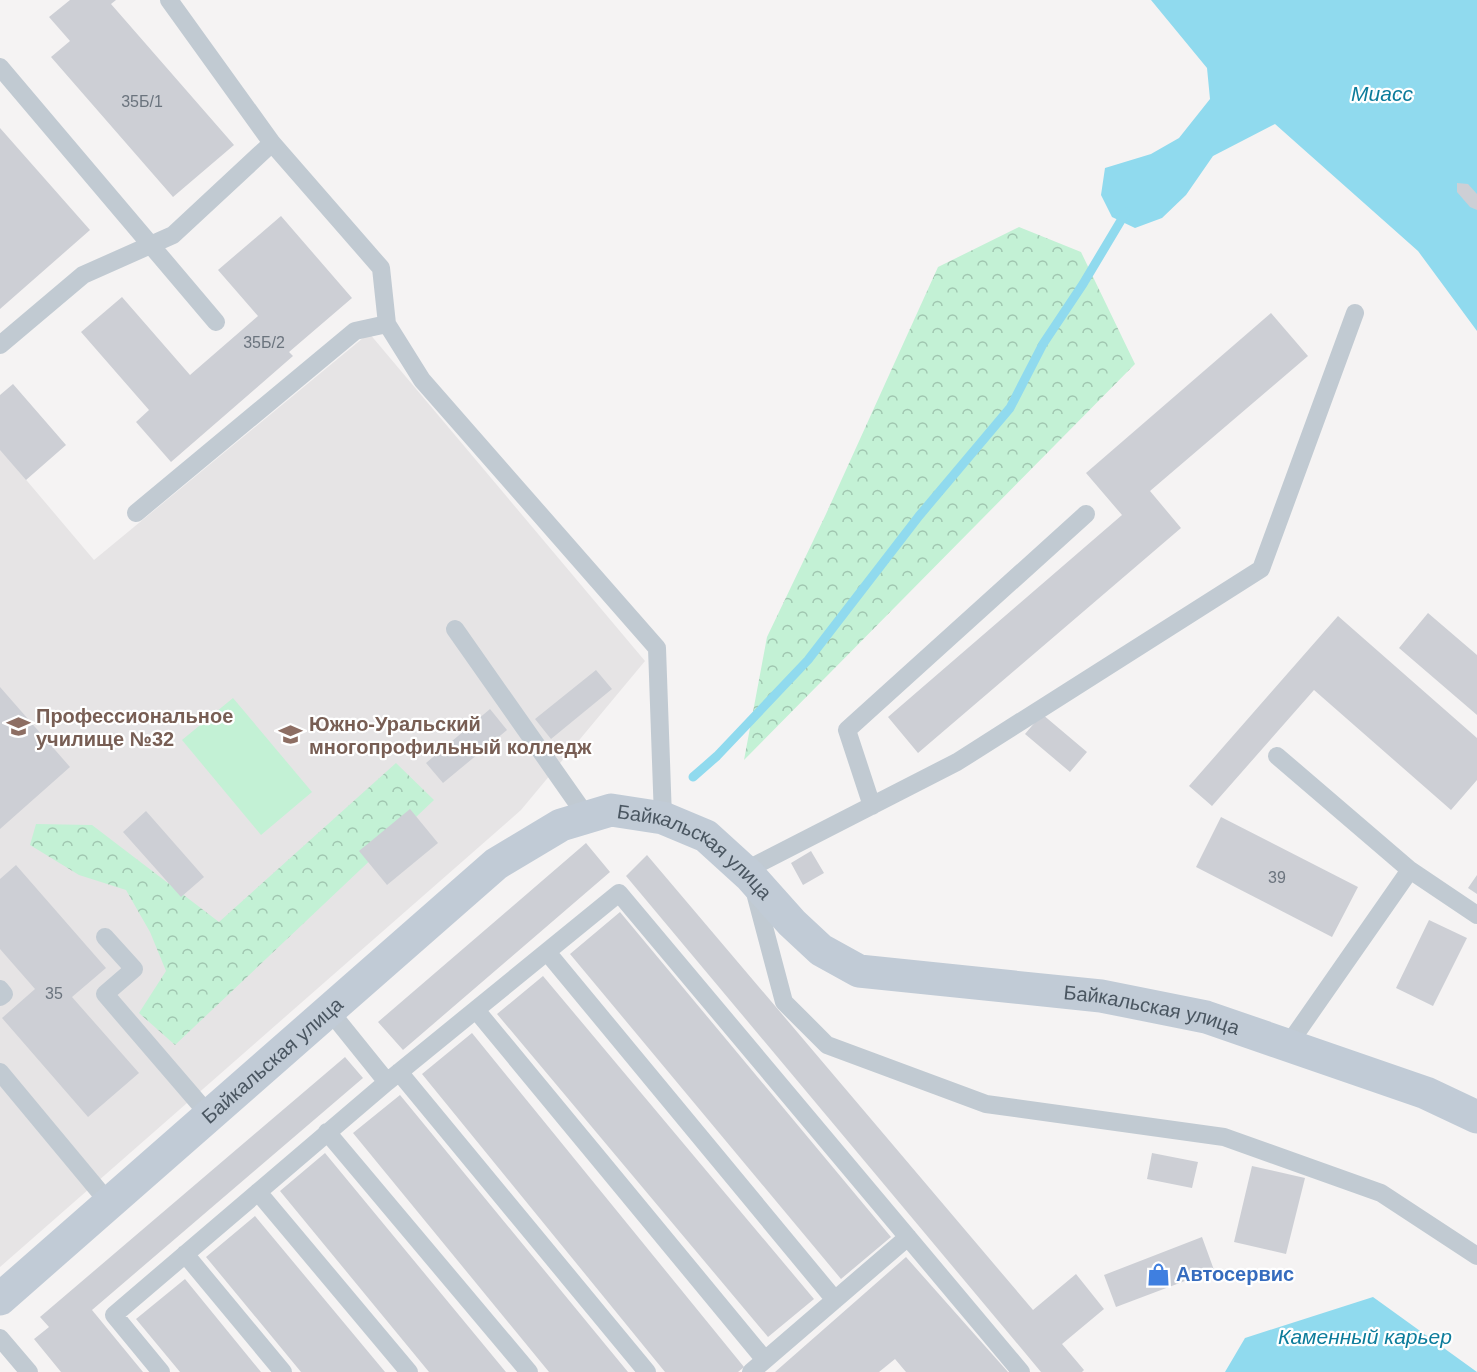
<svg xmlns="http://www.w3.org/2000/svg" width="1477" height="1372" viewBox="0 0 1477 1372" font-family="Arial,sans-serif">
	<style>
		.education { fill: #e6e4e5 }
		.green { fill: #c3f1d5 }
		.forest { fill: url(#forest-crowns) }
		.water { fill: #90daee }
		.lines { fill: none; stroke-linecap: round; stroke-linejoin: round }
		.stream { stroke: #90daee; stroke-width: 9 }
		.building { fill: #cdcfd5 }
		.lane { stroke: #c1cad2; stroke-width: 18 }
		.secondary { stroke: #c1cbd6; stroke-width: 33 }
		.labels { text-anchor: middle; stroke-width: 4.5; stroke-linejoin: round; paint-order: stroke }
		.number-label { font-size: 16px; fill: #6b747e }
		.education-label { font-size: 20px; font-weight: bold; fill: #785e54; stroke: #fff; text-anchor: start }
		.street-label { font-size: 20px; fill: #4a5661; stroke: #fff }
		.shop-label { font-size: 20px; font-weight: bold; fill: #366cbe; stroke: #fff; text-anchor: start }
		.water-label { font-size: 21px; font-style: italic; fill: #0c7c9b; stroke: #fff }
	</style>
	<defs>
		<pattern id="forest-crowns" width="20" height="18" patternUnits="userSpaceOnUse" patternTransform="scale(1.5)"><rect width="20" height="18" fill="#c3f1d5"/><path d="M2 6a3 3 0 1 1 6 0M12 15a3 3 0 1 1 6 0" fill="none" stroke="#a0c6b0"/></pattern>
	</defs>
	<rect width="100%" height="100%" fill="#f5f3f3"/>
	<path class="education" d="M369,333l276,328 -124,149 -521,457v-818l94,111z"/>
	<path class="green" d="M233,698l79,94 -51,43 -79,-95z"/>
	<path class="forest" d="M1019,227l62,25 54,112 -391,396 23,-123 59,-123 112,-247z
		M396,763l38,37 -259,245 -36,-32 27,-42 -16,-39 -24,-42 -47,-15 -49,-30 6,-21 56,1 127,97z"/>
	<path class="water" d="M1151,0h326v331l-59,-80 -143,-127 -62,32 -27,39 -24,23 -27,10 -23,-11 -11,-22 4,-27 46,-14 28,-16 31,-39 -3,-31z
		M1373,1297l104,75h-252l20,-34z"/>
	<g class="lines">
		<path class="stream" d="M693,777l24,-21 91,-96 111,-144 91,-108 33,-64 40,-60 43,-72"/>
	</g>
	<path class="building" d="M70,0h46l-5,4 123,141 -61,52 -122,-140 19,-16 -21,-24z
		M0,128l90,102 -90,79z
		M1457,183l11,1 9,10v16l-7,-3 -13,-15z
		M281,216l71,82 -63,54 4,4 -122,106 -35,-40 13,-12 -68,-78 41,-35 68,78 68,-59 -40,-46z
		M1271,313l37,43 -158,135 31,37 -263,225 -30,-36 234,-202 -36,-42z
		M13,384l53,61 -40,35 -26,-30v-55z
		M1428,613l49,42v60l-78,-67z
		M1338,616l139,122v42l-26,30 -137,-120 -102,116 -23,-20z
		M596,670l16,19 -61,50 -16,-20z
		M0,687l70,80 -70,62z
		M490,709l17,21 -64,53 -17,-20z
		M1042,714l45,38 -17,20 -45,-38z
		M410,809l28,34 -51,42 -28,-34z
		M146,811l58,66 -23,20 -58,-65z
		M1221,817l137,70 -26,50 -136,-70z
		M586,843l24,29 -207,178 -25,-28z
		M811,851l13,22 -21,12 -12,-22z
		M647,855l386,455 43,-36 28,35 -42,35 22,26 -2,2h-41l-415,-496z
		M16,865l90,103 -34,29 67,76 -51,44 -86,-99 33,-29 -35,-40v-70z
		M1477,875v19l-9,-6z
		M620,912l271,325 -50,42 -271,-325z
		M1429,920l38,18 -34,68 -37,-18z
		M543,976l271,323 -46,38 -271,-323z
		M472,1033l272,334 -6,5h-73l-243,-298z
		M345,1057l18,21 -271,232 51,62h-82l-27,-33 15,-12 -9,-10z
		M400,1095l228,277h-79l-196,-239z
		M325,1153l181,219h-77l-149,-181z
		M1152,1153l46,9 -6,26 -45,-9z
		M1252,1166l53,12 -19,76 -52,-12z
		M255,1216l130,156h-84l-95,-115z
		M1202,1237l12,33 -98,37 -12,-32z
		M906,1257l102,115h-102l-11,-13 -16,13h-104z
		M185,1279l76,93h-81l-44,-53z"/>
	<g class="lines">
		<path class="lane" d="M169,0l103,143 109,125 6,56 35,56 235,268 6,170
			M0,67l216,255
			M0,345l83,-70 90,-40 99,-92
			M136,513l219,-182 32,-7
			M455,629l132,188
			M1277,756l133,114 67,45
			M872,806l-25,-76 239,-216
			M744,871l213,-109 304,-193 94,-256
			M754,889l30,113 43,43 159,59 238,33 157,56 96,63
			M105,937l29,32 -29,25 104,121
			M547,952l288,348
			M0,989l4,5 -4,3
			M329,1010l58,72
			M476,1010l289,350
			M1288,1045l122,-175
			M0,1072l109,131
			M399,1072l248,300
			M327,1132l202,240
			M258,1192l151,180
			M185,1254l98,118
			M0,1338l29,34
			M161,1372l-47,-57 273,-233 232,-189 402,479
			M751,1372l157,-135"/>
		<path class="secondary" id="s1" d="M0,1299l496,-435 65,-39 50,-15 52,8 43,18 44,40 42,47 29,27 38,21 242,25 105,21 220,76 51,24"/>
	</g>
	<defs>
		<symbol id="university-bare" viewBox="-9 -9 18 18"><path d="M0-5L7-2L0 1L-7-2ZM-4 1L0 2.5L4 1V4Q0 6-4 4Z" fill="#8d6e63" stroke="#fff" stroke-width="2.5" paint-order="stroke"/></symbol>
		<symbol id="shop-bare" viewBox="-9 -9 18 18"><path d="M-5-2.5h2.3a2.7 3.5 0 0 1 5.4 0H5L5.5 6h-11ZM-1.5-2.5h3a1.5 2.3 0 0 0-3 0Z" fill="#3f7fe0" stroke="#fff" stroke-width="2.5" paint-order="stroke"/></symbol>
	</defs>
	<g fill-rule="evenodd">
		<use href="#university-bare" x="2" y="710" width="33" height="33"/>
		<use href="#university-bare" x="274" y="718" width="33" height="33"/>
		<use href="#shop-bare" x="1142" y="1258" width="33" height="33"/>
	</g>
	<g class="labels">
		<g class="number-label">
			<text x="142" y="107">35Б/1</text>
			<text x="264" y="348">35Б/2</text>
			<text x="1277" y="883">39</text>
			<text x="54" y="999">35</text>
		</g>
		<g class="education-label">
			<text x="36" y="723">Профессиональное<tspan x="36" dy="23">училище №32</tspan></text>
			<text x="309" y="731">Южно-Уральский<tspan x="309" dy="23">многопрофильный колледж</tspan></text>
		</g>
		<g class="street-label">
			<text dy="7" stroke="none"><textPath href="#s1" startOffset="884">Байкальская улица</textPath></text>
			<text dy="7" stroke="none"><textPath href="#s1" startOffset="1388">Байкальская улица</textPath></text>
			<text dy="7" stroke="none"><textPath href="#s1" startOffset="362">Байкальская улица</textPath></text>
		</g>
		<g class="shop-label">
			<text x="1176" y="1281">Автосервис</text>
		</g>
		<g class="water-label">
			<text x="1382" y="101">Миасс</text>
			<text x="1365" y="1344">Каменный карьер</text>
		</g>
	</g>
</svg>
